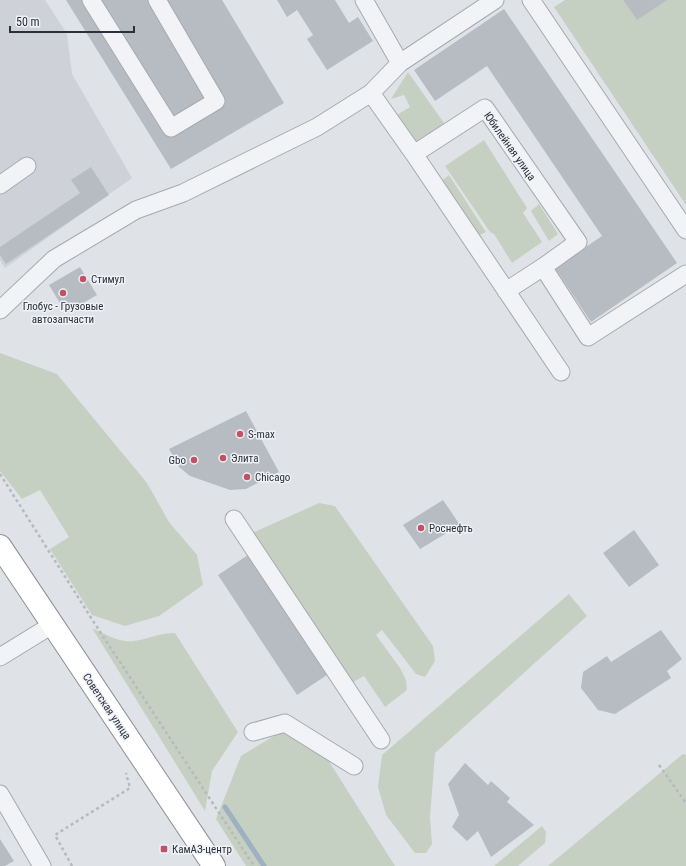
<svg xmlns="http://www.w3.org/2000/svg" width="686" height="866" viewBox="0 0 686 866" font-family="'Roboto Condensed',sans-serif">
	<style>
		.built { fill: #ced2d8 }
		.green { fill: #c6d0c2 }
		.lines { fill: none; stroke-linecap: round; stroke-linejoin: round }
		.stream { stroke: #9eb1c3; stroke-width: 5 }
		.building { fill: #b7bcc3 }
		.minor-casing { stroke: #a5aab0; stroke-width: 19 }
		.highway-casing { stroke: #89919c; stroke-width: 24 }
		.path { stroke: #b6b9be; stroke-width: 2.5; stroke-dasharray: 3 3; stroke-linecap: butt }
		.minor { stroke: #f2f3f6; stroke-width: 17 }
		.highway { stroke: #fff; stroke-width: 22 }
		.poi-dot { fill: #bf5266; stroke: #eff1f5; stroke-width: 1.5 }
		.labels { text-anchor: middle; stroke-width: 3; stroke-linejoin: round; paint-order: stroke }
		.street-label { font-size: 11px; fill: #2a313c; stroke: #eff1f5 }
		.poi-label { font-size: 11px; fill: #2a313c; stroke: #eff1f5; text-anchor: start }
	</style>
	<rect width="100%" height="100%" fill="#dfe3e7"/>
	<path class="built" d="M0,0h45l22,34 5,40 60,104 -127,90 -5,-8z"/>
	<path class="green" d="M565,0h121v205l-132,-198z
		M408,72l38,54 -28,18 -21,-29 13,-8 -6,-12 -13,4z
		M484,140l43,68 -4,5 19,29 -30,21 -18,-29 -4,-2 -45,-66z
		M449,175l37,57 -10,5 -35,-56z
		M539,204l19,30 -9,7 -18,-30z
		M0,353l57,21 90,109 22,39 28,33 6,30 -44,31 -34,10 -33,-11 -42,-66 19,-12 -29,-47 -18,9 -22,-28z
		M319,503l16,3 98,140 2,15 -10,16 -9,-3 -34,-44 -6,5 24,33 6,12 1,10 -22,17 -21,-31 -14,8 -100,-150z
		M569,594l18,22 -152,137 -5,64 2,27 -6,9h-11l-29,-38 -8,-28 4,-32z
		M92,628c13,6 27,15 42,13 15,-2 25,-8 41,-8l63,99 -26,39 -7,40z
		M282,731l43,24 70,111h-149l-30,-47 25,-63z
		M683,754l3,1v111h-138z
		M542,826l4,6 -1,11 -27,23h-24z"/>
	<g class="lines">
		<path class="stream" d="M225,807l39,59"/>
	</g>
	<path class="building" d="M66,0h156l62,103 -113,66z
		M277,0h58l14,23 9,-6 15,24 -46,29 -20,-31 6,-4 -16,-25 -10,7z
		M623,0h44l-30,20z
		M504,9l173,254 -86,59 -36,-54 47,-32 -115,-170 -52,35 -21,-31z
		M91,167l18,28 -103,69 -6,-9v-8l80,-54 -9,-13z
		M80,267l17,28 -31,18 -17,-28z
		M246,411l33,61 -33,17 -16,1 -40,-14 -11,-9 -10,-18z
		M443,500l17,25 -40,24 -17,-24z
		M634,530l25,35 -30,22 -26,-34z
		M248,555l79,120 -30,20 -79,-120z
		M661,630l21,29 -15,12 4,7 -56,36 -17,-4 -17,-22 2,-16 24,-16 4,6z
		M465,763l23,22 3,-4 19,17 -3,4 27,23 -43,32 -13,-26 -11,10 -15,-14 7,-12 -11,-31z
		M0,839l14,22 -9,5h-5z"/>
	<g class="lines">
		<defs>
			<path id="minor" d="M91,0l80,128 45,-27 -59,-101
				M364,0l36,63 -29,30 43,61 71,-46 93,134 -35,25 45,70 98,-63
				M531,0l155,230
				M400,63l95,-63
				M414,154l147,218
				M0,185l27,-19
				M506,291l37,-24
				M0,310l54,-51 82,-49 47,-17 134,-66 54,-34
				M234,519l147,221
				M0,657l52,-32
				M253,732l32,-9 69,43
				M0,794l42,72"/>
			<path id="highway" d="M0,546l214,320"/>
		</defs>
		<use href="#minor" class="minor-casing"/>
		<use href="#highway" class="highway-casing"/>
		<path class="path" d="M0,474l95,150 159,242
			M659,765l27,38
			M72,866l-17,-31 75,-47 -4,-15"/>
		<use href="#minor" class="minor"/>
		<use href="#highway" class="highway"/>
	</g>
	<g class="poi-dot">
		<circle cx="83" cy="279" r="4"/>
		<circle cx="63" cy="293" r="4"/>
		<circle cx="240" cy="434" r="4"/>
		<circle cx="223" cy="458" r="4"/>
		<circle cx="194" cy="460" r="4"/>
		<circle cx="247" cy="477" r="4"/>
		<circle cx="421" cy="528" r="4"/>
		<rect x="160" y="845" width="8" height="8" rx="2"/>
	</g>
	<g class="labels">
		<g class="street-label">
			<text transform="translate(510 146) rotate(55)" y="4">Юбилейная улица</text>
			<text transform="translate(107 706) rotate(56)" y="4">Советская улица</text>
		</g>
		<g class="poi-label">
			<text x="91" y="283">Стимул</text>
			<text x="63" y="310" text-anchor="middle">Глобус - Грузовые<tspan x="63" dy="13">автозапчасти</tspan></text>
			<text x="248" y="438">S-max</text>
			<text x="231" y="462">Элита</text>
			<text x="186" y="464" text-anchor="end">Gbo</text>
			<text x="255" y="481">Chicago</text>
			<text x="429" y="532">Роснефть</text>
			<text x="172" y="853">КамАЗ-центр</text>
		</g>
	</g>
	<path d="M10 26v6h124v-6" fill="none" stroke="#2a313c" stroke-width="2"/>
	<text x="16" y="26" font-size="12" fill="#2a313c" stroke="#eff1f5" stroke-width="3" paint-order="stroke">50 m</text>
</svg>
